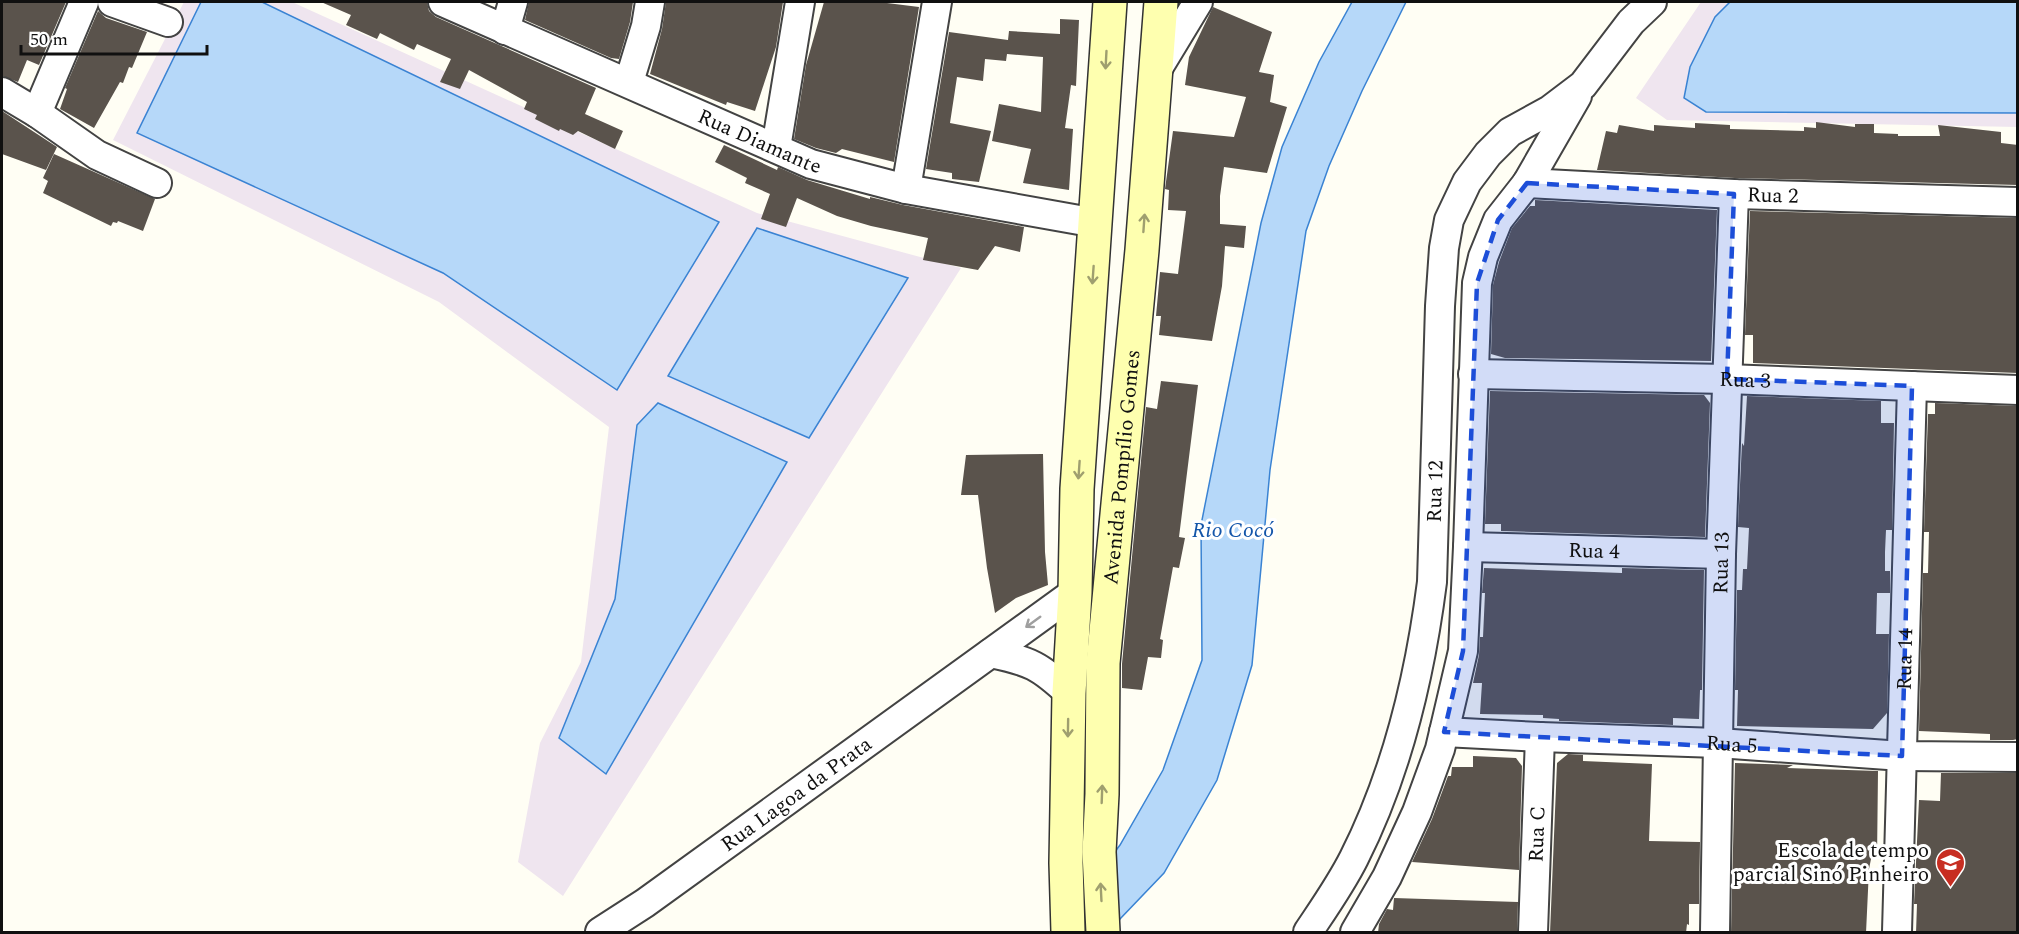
<svg xmlns="http://www.w3.org/2000/svg" width="2019" height="934" viewBox="0 0 2019 934" font-family="Spectral,serif">
	<style>
		.industrial { fill: #efe5ef }
		.water { fill: #b6d8f9; stroke: #3a83d3; stroke-width: 1.5 }
		.building { fill: #5a534c }
		.lines { fill: none; stroke-linecap: round; stroke-linejoin: round }
		.minor-casing { stroke: #434343; stroke-width: 32 }
		.secondary-casing { stroke: #323232; stroke-width: 36 }
		.minor { stroke: #fff; stroke-width: 28 }
		.secondary { stroke: #feffaf; stroke-width: 33 }
		.oneway { stroke: #9f9f6f }
		.oneway2 { stroke: #9f9f9f }
		.marked { fill: #1d4ed8; fill-opacity: 0.2; stroke: #1d4ed8; stroke-width: 4.5; stroke-dasharray: 12 8; stroke-linejoin: round }
		.labels { text-anchor: middle; stroke-width: 6; stroke-linejoin: round; paint-order: stroke }
		.street-label { font-size: 21px; fill: #101010; stroke: #fff }
		.poi-label { font-size: 21px; fill: #101010; stroke: #fff; text-anchor: end }
		.water-label { font-size: 22px; font-style: italic; fill: #1355a9; stroke: #fff }
	</style>
	<rect width="100%" height="100%" fill="#fffef4"/>
	<path class="industrial" d="M184,2h108l465,211 204,55 -398,628 -45,-34 22,-119 41,-81 28,-235 -170,-125 -326,-162z
		M1701,2h316v125l-350,-7 -31,-22z"/>
	<path class="water" d="M201,2h61l457,220 -102,168 -174,-117 -306,-140z
		M1352,2h54l-44,89 -33,75 -23,65 -36,239 -18,195 -35,115 -53,93 -44,46 -8,13h-58l66,-87 43,-75 39,-110 -1,-135 60,-302 21,-76 37,-85z
		M1730,2h287v111l-311,-1 -22,-14 6,-31 25,-50z
		M757,228l151,50 -99,160 -141,-62z
		M658,403l129,59 -181,312 -47,-36 56,-139 22,-174z"/>
	<path class="building" d="M2,2h64l-27,63 -12,-5 -9,22 -16,-6z
		M321,2h106l2,9 7,6 160,71 -11,26 38,17 -8,18 -37,-18 -5,4 -13,-6 -1,2 -24,-12 2,-4 -13,-6 3,-7 -58,-32 -9,19 -20,-7 11,-23 -34,-15 -3,6 -34,-17 -3,6 -31,-14 5,-10z
		M529,2h104l-3,20 -11,37 -8,-1 -86,-38z
		M666,2h117l-7,45 -21,64 -28,-9 -1,3 -76,-31 12,-45z
		M824,2h55l40,5 -25,155 -52,-13 -6,4 -20,-5 -22,-9 12,-74z
		M1213,7l59,25 -13,40 15,3 -4,27 17,5 -20,66 -43,-6 -4,29v28l26,2 -2,22 -19,-2 -3,40 -10,55 -53,-6 2,-19h-5l4,-44 18,2 8,-63 -18,-1 1,-20 -4,-1 8,-58 61,6 12,-40 -61,-12 4,-28z
		M98,11l8,7 41,14 -15,36 -3,-1 -6,16 -3,-1 -26,46 -34,-19 7,-20 -2,-1z
		M1060,19l19,1 -3,66 -5,-1 -6,43 8,1 -4,61 -46,-7 8,-34 -39,-8 7,-37 42,8 2,-55 -36,-3 -1,7 -21,-2 -2,22 -26,-4 -7,46 41,8 -12,51 -27,-3v-6l-26,-4 23,-137 59,8 1,-9 51,3z
		M2,111l55,36 -11,23 -44,-16z
		M1816,122l39,5v-3h19v9l24,1v2h42l-2,-11 63,7v11l17,2v40l-283,-7 -138,-8 9,-39 11,2 2,-8 35,6v-6l41,3v-5l35,2v4l74,2v-4l12,1z
		M724,145l53,25 1,-3 29,13 63,19v-2l33,8 121,22 -4,25 -25,-6 -17,24 -55,-10 5,-22 -57,-12 -34,-10 -40,-18 -11,29 -25,-8 9,-25 -25,-11 2,-5 -32,-16z
		M54,154l101,45 -12,32 -25,-10 -1,2 -4,-1 -2,4 -68,-33 5,-12 -5,-3z
		M1535,200l182,10 -6,151 -206,-3 -14,-4 2,-69 6,-23 13,-34 18,-22h5z
		M1750,211l268,7v155l-265,-10v-28h-8z
		M1161,381l37,4 -19,152 6,1 -6,30 -6,-1 -13,72 3,1 -2,18 -13,-1 -6,33 -20,-2v-24l24,-257 11,2z
		M1490,391l214,4 6,8 -5,134 -204,-6v-7h-16z
		M1747,396l134,5v22h13l-2,107h-6l-1,22v19h5v22h-13l-1,41h13l-2,79 -14,16 -136,-3 1,-36h-3l2,-100h5l1,-21h4l2,-41 -11,-1 4,-84 2,3z
		M1935,403l83,3v333l-5,1h-23v-6l-71,-3 4,-158h5l1,-41h-5l4,-118h7z
		M1043,454l2,98 3,33 -32,13 -21,15 -8,-45 -9,-73h-17l5,-40z
		M1484,568l138,5v-5l82,2 -2,120h-2l-1,29 -26,-1v7l-114,-4v-2l-16,-1v-3l-63,-1 2,-31h-9l6,-28 1,-18h3l2,-44h-3z
		M1568,754l15,1v6l69,3 -3,77 51,1 -1,62h-10v21l-2,-1 -1,9h-136l7,-170z
		M1473,756l43,2 6,8 -3,104 -107,-8 20,-43 16,-43h3l1,-9h21z
		M1735,763l58,2 -6,3 91,3 -1,88h-6l-2,10 -3,64h-135z
		M1941,773h77v160h-102l1,-29h-3l5,-104 21,1z
		M1394,898l124,4 -1,31h-139l1,-9 8,-15 6,1z"/>
	<g class="lines">
		<defs>
			<g id="minor">
				<path d="M112,2l56,20"/>
				<path id="s1" d="M443,2l368,162 95,25 190,34"/>
				<path d="M505,30l8,-28"/>
				<path d="M1155,73l43,-71"/>
				<path d="M629,82l17,-56 4,-24"/>
				<path d="M2,92l35,21 60,42 60,28"/>
				<path d="M37,113l47,-111"/>
				<path d="M776,148l24,-146"/>
				<path id="s2" d="M1527,183l207,11 284,8"/>
				<path d="M906,189l31,-187"/>
				<path id="s3" d="M1473,374l254,5 291,11"/>
				<path id="s4" d="M1468,547l253,7"/>
				<path d="M991,653c39,8 49,13 78,40"/>
				<path id="s5" d="M1444,732l96,5 178,6 184,13 116,1"/>
				<path id="s6" d="M600,932l45,-29 430,-311"/>
				<path id="s7" d="M1308,932c16,-24 33,-48 46,-74 43,-85 66,-182 78,-276l8,-276 4,-58 5,-28 18,-38 21,-28 22,-22 40,-22 33,-25 48,-63 21,-20"/>
				<path d="M1355,932l32,-55 30,-65 23,-63 23,-98 5,-104 9,-264 6,-26 15,-37 29,-37 50,-87"/>
				<path id="s8" d="M1533,932l7,-195"/>
				<path id="s9" d="M1715,932l6,-378 13,-360"/>
				<path id="s10" d="M1897,932l15,-546"/>
			</g>
			<g id="secondary">
				<path d="M1068,932l-2,-69 3,-170 6,-101 2,-103 33,-487"/>
				<path id="s11" d="M1103,932l-4,-80 3,-58 1,-131 39,-413 19,-248"/>
			</g>
		</defs>
		<use href="#minor" class="minor-casing"/>
		<use href="#secondary" class="secondary-casing"/>
		<use href="#minor" class="minor"/>
		<use href="#secondary" class="secondary"/>
	</g>
	<defs><path id="oneway-shaft" d="M-6 0H5M1.5-3L5.5 0L1.5 3" fill="none" stroke-width="1.6" stroke-linecap="round" stroke-linejoin="round" transform="scale(1.5)"/></defs>
	<g class="oneway">
		<use href="#oneway-shaft" transform="translate(1106 60) rotate(93)"/>
		<use href="#oneway-shaft" transform="translate(1144 223) rotate(-86)"/>
		<use href="#oneway-shaft" transform="translate(1093 275) rotate(94)"/>
		<use href="#oneway-shaft" transform="translate(1079 470) rotate(94)"/>
		<use href="#oneway-shaft" transform="translate(1068 728) rotate(91)"/>
		<use href="#oneway-shaft" transform="translate(1102 794) rotate(-88)"/>
		<use href="#oneway-shaft" transform="translate(1101 892) rotate(-93)"/>
	</g>
	<use class="oneway2" href="#oneway-shaft" transform="translate(1033 622) rotate(144)"/>
	<path class="marked" d="M1527,183l207,11 -7,185 185,7 -10,370 -458,-24 19,-81 14,-368 21,-63z"/>
	<defs>
		<symbol id="school-pin" viewBox="-11 -11 22 30"><path d="M0 17L-7.5 6A9.5 9.5 0 1 1 7.5 6Z" fill="#c72e22" stroke="#fff"/><path d="M0-5L7-2L0 1L-7-2ZM-4 1L0 2.5L4 1V4Q0 6-4 4Z" fill="#fff"/></symbol>
	</defs>
	<g fill-rule="evenodd">
		<use href="#school-pin" x="1934" y="846" width="33" height="45"/>
	</g>
	<g class="labels">
		<g class="street-label">
			<text dy="7" stroke="none"><textPath href="#s1" startOffset="346">Rua Diamante</textPath></text>
			<text dy="7" stroke="none"><textPath href="#s2" startOffset="246">Rua 2</textPath></text>
			<text dy="7" stroke="none"><textPath href="#s3" startOffset="272">Rua 3</textPath></text>
			<text dy="7" stroke="none"><textPath href="#s11" startOffset="466">Avenida Pompílio Gomes</textPath></text>
			<text dy="7" stroke="none"><textPath href="#s7" startOffset="466">Rua 12</textPath></text>
			<text dy="7" stroke="none"><textPath href="#s4" startOffset="126">Rua 4</textPath></text>
			<text dy="7" stroke="none"><textPath href="#s9" startOffset="369">Rua 13</textPath></text>
			<text dy="7" stroke="none"><textPath href="#s10" startOffset="273">Rua 14</textPath></text>
			<text dy="7" stroke="none"><textPath href="#s5" startOffset="288">Rua 5</textPath></text>
			<text dy="7" stroke="none"><textPath href="#s6" startOffset="240">Rua Lagoa da Prata</textPath></text>
			<text dy="7" stroke="none"><textPath href="#s8" startOffset="98">Rua C</textPath></text>
		</g>
		<g class="poi-label">
			<text x="1929" y="857">Escola de tempo<tspan x="1929" dy="24">parcial Sinó Pinheiro</tspan></text>
		</g>
		<g class="water-label">
			<text x="1233" y="537">Rio Cocó</text>
		</g>
	</g>
	<rect width="2019" height="934" fill="none" stroke="#101010" stroke-width="6"/>
	<path d="M21 45v9h186v-9" fill="none" stroke="#101010" stroke-width="3"/>
	<text x="30" y="45" font-size="18" fill="#101010" stroke="#ffffff" stroke-width="4.5" paint-order="stroke">50 m</text>
</svg>
